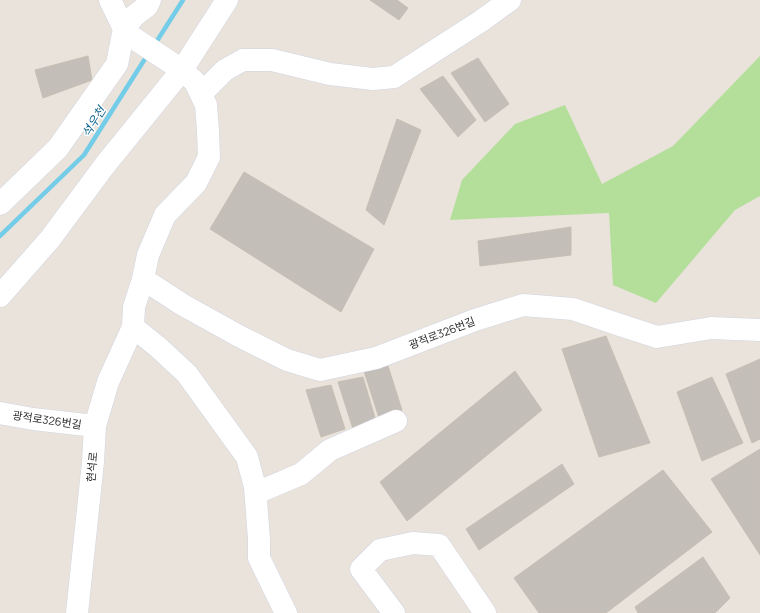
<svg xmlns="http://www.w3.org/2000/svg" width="760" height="613" viewBox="0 0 760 613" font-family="Manrope,'Noto Sans KR',sans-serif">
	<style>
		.green { fill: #b3df9a }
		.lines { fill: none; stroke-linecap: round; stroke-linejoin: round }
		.stream { stroke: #73cce8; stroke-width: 4.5 }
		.building { fill: #c3beb7; stroke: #c6bfb5 }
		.minor-casing { stroke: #d1d4e1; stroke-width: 23 }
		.minor { stroke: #fff; stroke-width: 22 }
		.labels { text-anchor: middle; stroke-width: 3; stroke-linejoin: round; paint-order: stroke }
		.street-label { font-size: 11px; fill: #292929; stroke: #fff }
		.water-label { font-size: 12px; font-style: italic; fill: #146a92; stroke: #fff }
	</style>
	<rect width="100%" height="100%" fill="#eae3db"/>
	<path class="green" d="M760,56v140l-25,14 -79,93 -43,-18 -4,-72 -159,7 12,-40 53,-56 50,-19 37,79 71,-38z"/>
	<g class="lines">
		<path class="stream" d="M155,44l28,-44
			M0,236l84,-81 64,-101"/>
	</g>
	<path class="building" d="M370,0h27l11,8 -9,12z
		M88,56l4,24 -49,18 -8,-28z
		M478,58l31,46 -24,18 -34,-49z
		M443,76l33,44 -18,17 -38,-48z
		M397,119l24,11 -37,95 -18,-15z
		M244,172l130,77 -33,63 -131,-83z
		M571,227v28l-91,11 -2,-25z
		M606,336l44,107 -51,14 -37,-108z
		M760,359v80l-8,4 -26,-69z
		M388,366l14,44 -23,8 -15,-47z
		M515,371l27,39 -135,111 -27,-39z
		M363,377l13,44 -23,8 -15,-47z
		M712,377l31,66 -41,18 -25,-69z
		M331,385l14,44 -24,8 -15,-47z
		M760,449v106l-49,-76z
		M562,464l12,20 -95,66 -13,-21z
		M663,470l49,62 -106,81h-67l-25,-35z
		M703,557l27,41 -15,15h-77l-3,-6z"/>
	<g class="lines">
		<defs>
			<path id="minor" d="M110,0l14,29 8,8 50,33 13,12 11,23 2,26 1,26 -13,26 -31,32 -17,40 -5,24 -9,28 -1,20 25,20 29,27 60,83 8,30 4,52v19l27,55
				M201,94l24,-24 18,-10h29l58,14 43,5 21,-2 87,-56 29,-21
				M0,204l58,-56 59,-84 7,-35 10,-13 13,-10 3,-6
				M143,279l40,26 56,31 48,24 33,10 56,-12 99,-38 48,-15 50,4 47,16 37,12 54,-9 49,2
				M0,296l50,-57 55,-74 77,-95 45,-70
				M0,413l33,6 62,7
				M256,493l45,-19 29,-24 66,-29
				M77,613l16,-151 2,-36 13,-44 25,-55
				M394,613l-33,-44 19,-19 33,-7 26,2 46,68"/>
		</defs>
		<use href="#minor" class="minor-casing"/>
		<use href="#minor" class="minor"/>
	</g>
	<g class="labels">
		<g class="street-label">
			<text transform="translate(442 333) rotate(-21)" y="4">광적로326번길</text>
			<text transform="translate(47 420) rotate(8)" y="4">광적로326번길</text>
			<text transform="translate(92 467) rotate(-85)" y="4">현석로</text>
		</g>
		<g class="water-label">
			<text transform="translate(94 122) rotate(-58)" y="4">석우천</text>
		</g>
	</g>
</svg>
